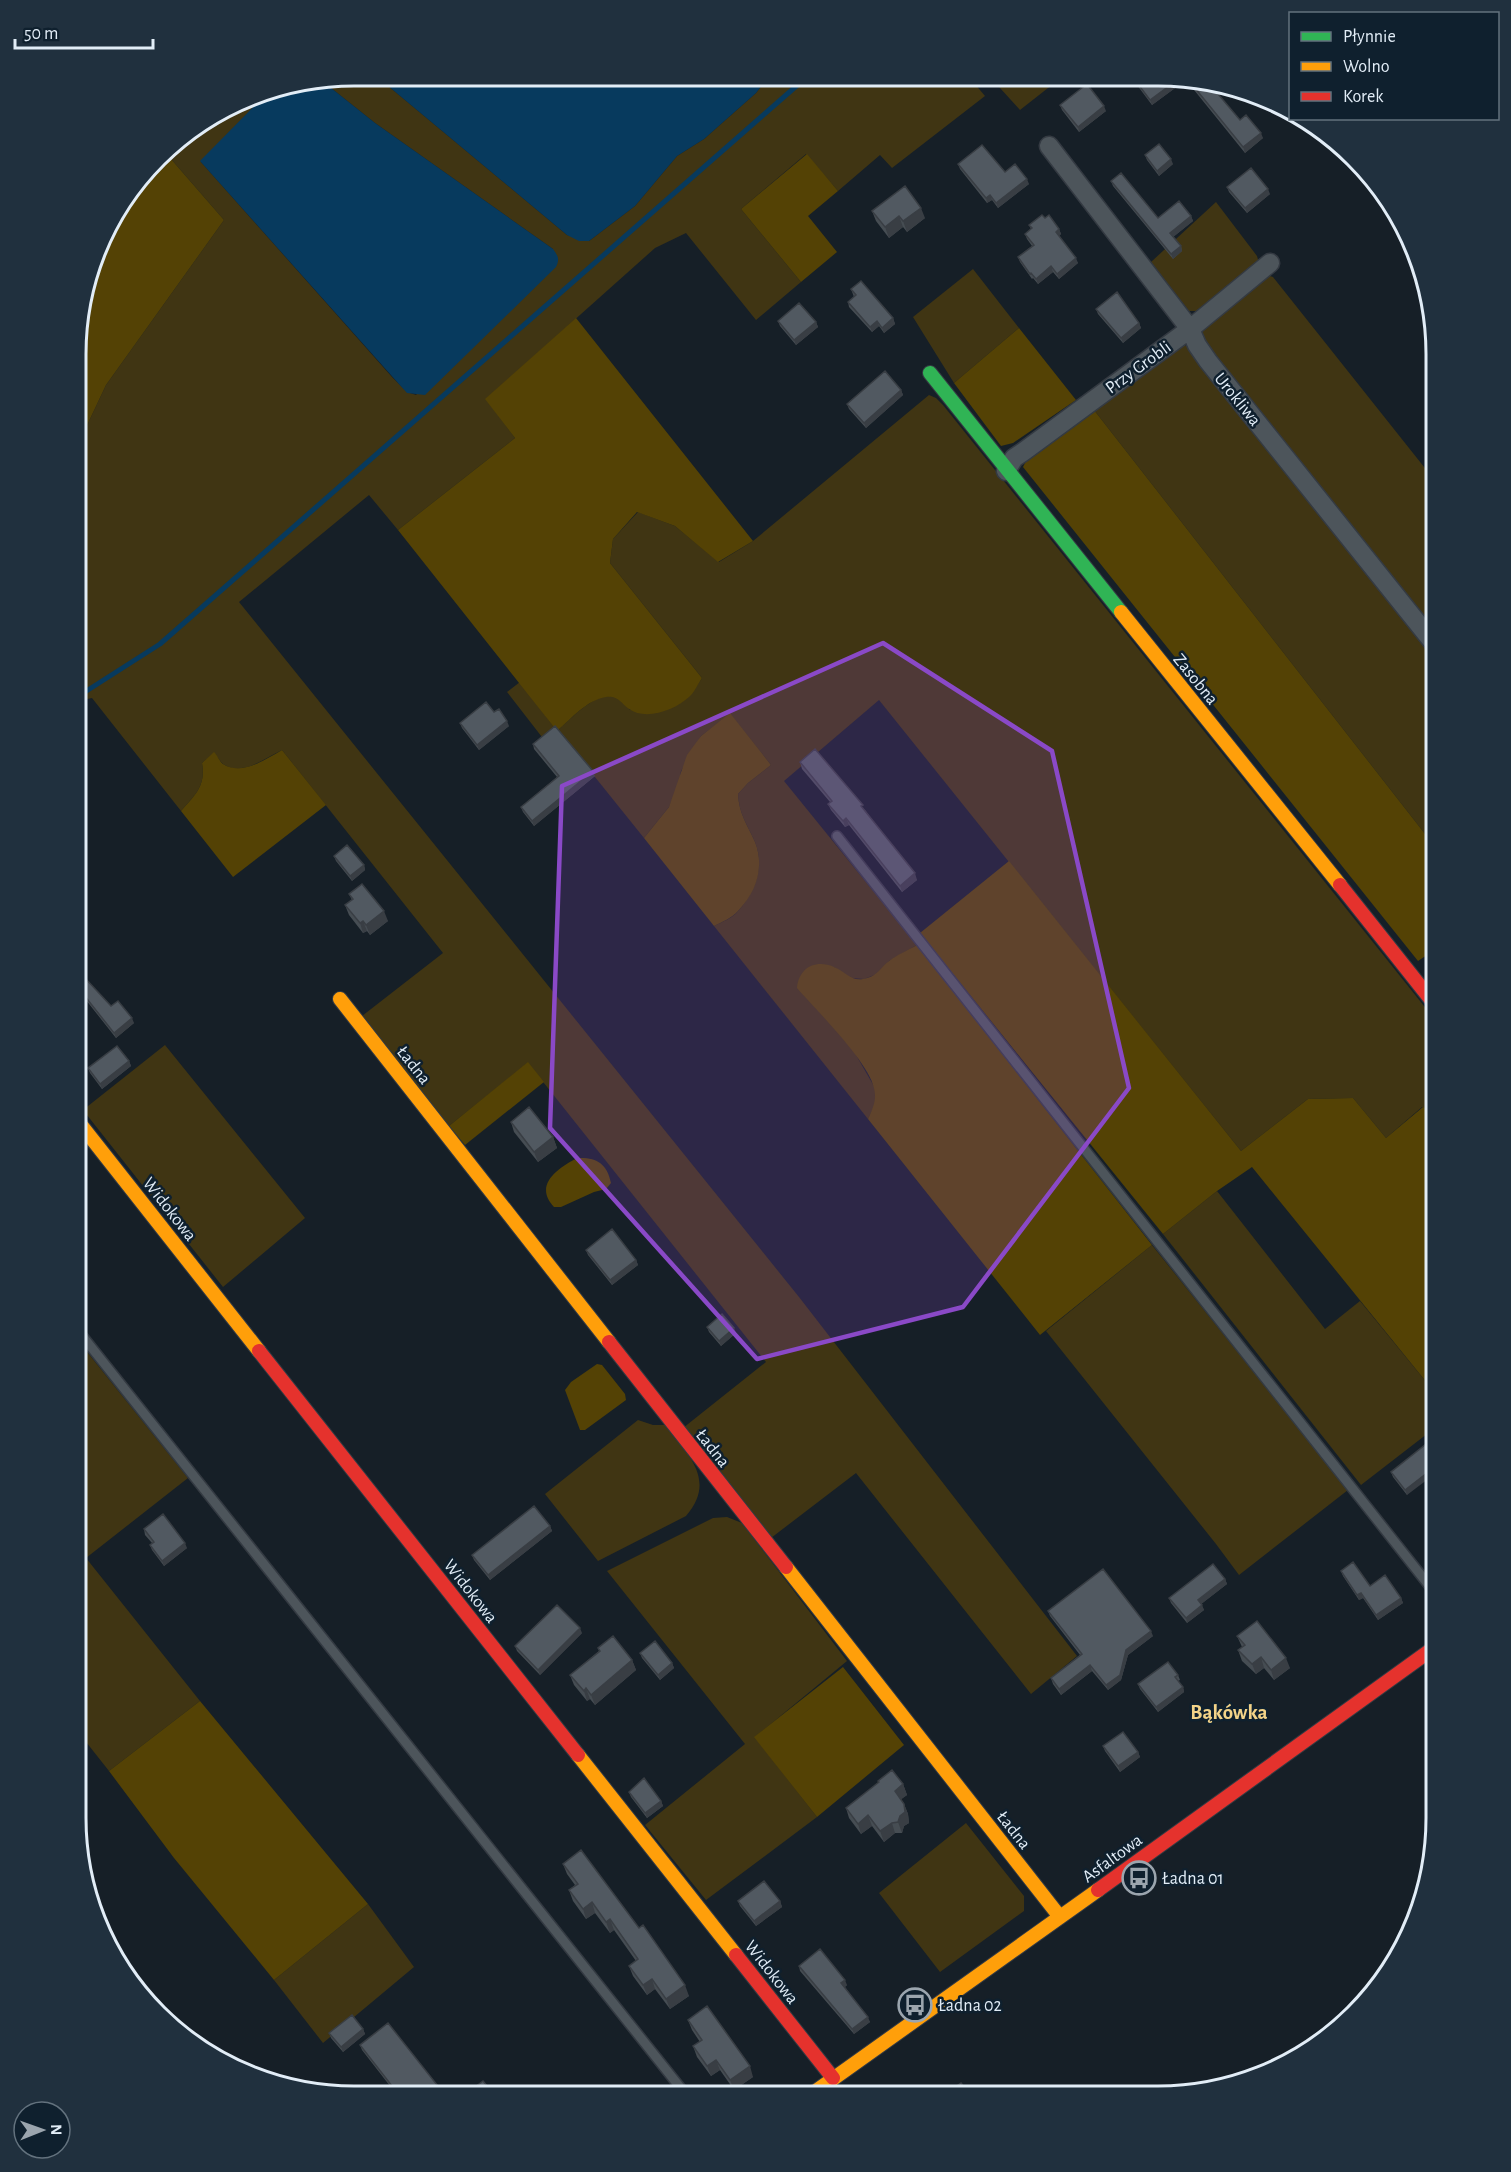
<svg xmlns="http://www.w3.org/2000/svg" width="1511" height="2172" viewBox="0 0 1511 2172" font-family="'Alegreya Sans',sans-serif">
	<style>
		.green { fill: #403513 }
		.forest { fill: #544205 }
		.water { fill: #073a5e }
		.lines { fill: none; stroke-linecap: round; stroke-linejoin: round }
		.stream { stroke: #073a5e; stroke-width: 5 }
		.lane-casing { stroke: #343a42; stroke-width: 12 }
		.street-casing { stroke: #343a42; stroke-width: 21 }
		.fast-casing { stroke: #343a42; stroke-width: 16 }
		.slow-casing { stroke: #343a42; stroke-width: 16 }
		.jam-casing { stroke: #343a42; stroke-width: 16 }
		.lane { stroke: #4d555b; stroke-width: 9 }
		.street { stroke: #4d555b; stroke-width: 18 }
		.fast { stroke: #30b455; stroke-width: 14 }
		.slow { stroke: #ff9f0a; stroke-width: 14 }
		.jam { stroke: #e5322d; stroke-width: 14 }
		.wall { fill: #464d53 }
		.shaded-wall { fill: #393e44 }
		.building { fill: #515961; stroke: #393e44; stroke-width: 1.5 }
		.marked { fill: #8a49c7; fill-opacity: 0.2; stroke: #8a49c7; stroke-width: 4.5; stroke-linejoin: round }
		.labels { text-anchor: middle; stroke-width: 5; stroke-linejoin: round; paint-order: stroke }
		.street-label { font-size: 18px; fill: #e2edf7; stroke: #0f202e }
		.poi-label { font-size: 18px; fill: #e2edf7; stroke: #0f202e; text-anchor: start }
		.quarter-label { font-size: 21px; font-weight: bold; fill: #f3d388; stroke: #0f202e }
		.rim { fill: none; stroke: #e2edf7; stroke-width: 3 }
	</style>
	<rect width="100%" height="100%" fill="#161f27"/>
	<path class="green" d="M354,75h21l192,160 22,6 46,-35 42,-50 27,-17 52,-46 13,-17 200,1 16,19 -93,72 -12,-13 -42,36 -32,-37 -65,55 60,73 -45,38 -70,-87 -31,15 -169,151 29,39 -117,92 -29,-35 -130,107 560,695 278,359 -46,38 -175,-221 -85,65 -88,-110 83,-66 -238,-299 -79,63 -87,-110 81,-63 -161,-203c-17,8 -40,27 -59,14 -3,-3 -7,-9 -9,-11l-12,10c4,23 -7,32 -21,48l-89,-113 -15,3v-260l5,-5 24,-51 118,-165 -60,-69 6,-7 94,-54 7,-1 -70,73 191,215 15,15 9,3 137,-146 -178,-126 -54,-43z
		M990,77h72l-42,33z
		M1216,202l41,54 2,7 -63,48h-7l-38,-49z
		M973,269l46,59 -65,55 -41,-66z
		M1267,275l6,2 163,205v153l-237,-297 1,-7z
		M1179,345l10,1 247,312v190l-342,-438z
		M929,395l7,3 7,7 493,616v91l-14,-5 -36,31 -33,-40 -45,1 -67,52 -362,-451 -95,81 133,164 -28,16 -12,13 -13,5 -15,-1 -15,-11 22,88 19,33v17l-7,14 -154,-193c8,-4 19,-8 24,-15 17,-19 27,-44 17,-69 -8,-18 -16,-28 -17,-48l10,-11 23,-18 -41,-51 -29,22 -20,35 -3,17 -9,19 -25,31 -86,-107 -13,10 -38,-49 13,-10 37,49c14,-12 43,-45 62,-32 4,2 8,7 11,11 39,-2 49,4 72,-32l-92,-115 3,-24 25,-27 37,14 44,36 34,-21z
		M165,1045l140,173 -82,69 -140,-177z
		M1217,1191l108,138 35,-28 76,93v33l-75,58 -198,-251z
		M1152,1245l196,245 -109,85 -23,-31 -170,-213z
		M76,1338l112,140 -102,80 114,143 -91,70 -34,-43z
		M638,1420l15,5h14c21,31 50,55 19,91l-88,45 -53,-67z
		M727,1517l15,6 105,138 -92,76 62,80 -111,83 -61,-75 100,-81 -138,-173 106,-53z
		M966,1823l58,73v15l-84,61 -61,-79z
		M368,1904l46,63 -91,76 -49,-63z"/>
	<path class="forest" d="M164,151l60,69 -118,165 -24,51 -5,5v-124l35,-102z
		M807,154l31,37 -30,25 29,36 -36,30 -60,-73z
		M576,318l177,223 -35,21 -43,-36 -38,-14 -24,27 -3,24 92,115c-4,6 -8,15 -13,19 -14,13 -43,24 -60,12 -8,-6 -11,-14 -23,-12 -19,3 -34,21 -49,34l-159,-201 117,-92 -30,-39z
		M1019,328l57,72 -63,43 -12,3 -47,-63z
		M1094,410l342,438v101l-18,12 -395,-494 4,-8z
		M730,713l41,52 -23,18 -10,11c1,20 9,30 17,48 10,25 1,51 -17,69 -6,7 -16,11 -24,15l-70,-88 25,-31 18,-52 14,-19z
		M282,750l44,55 -93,72 -52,-66c14,-16 25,-25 21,-48l12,-11c3,3 6,10 9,12 19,12 43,-5 59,-14z
		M1009,861l232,290 67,-52 45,-1 33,40 37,-31 13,5v282l-184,-227 -35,24 -54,43 -243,-301z
		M917,945l235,300 -112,90 -172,-216c5,-11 9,-19 6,-31 -6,-27 -58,-78 -77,-100 2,-20 18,-29 37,-21 13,5 17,16 33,11 11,-3 14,-11 22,-17 8,-6 19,-11 28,-16z
		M528,1062l16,20 -79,63 -16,-19z
		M577,1158c19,-1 30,5 34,25l-5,6 -12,3 -33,15h-7c-21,-22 4,-39 23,-49z
		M597,1364l5,1 23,29 1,6 -41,30h-5l-15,-40 6,-8z
		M843,1667l61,78 -87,72 -63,-80z
		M200,1701l168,203 -94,76 -100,-122 -65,-87z"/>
	<path class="water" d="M375,75l394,1 -13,17 -52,46 -27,17 -42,50 -46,35h-10l-12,-6z
		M321,80l54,43 178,126c5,7 7,10 3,18l-131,128 -18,-2 -207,-232 71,-72z"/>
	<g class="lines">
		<path class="stream" d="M77,697l83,-53 641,-562 3,-6"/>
		<defs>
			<path id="lane" d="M837,836l598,757
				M76,1328l611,768"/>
			<path id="street" d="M1049,146l141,183 7,16 11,16 228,285
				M1006,471l8,-13 9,-6 167,-123 80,-66"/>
			<path id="fast" d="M930,373l191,239"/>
			<path id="slow" d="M1121,612l219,273
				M340,999l269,343
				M81,1125l178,226
				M786,1567l274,350
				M578,1755l158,200
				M809,2096l289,-206"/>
			<path id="jam" d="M1340,885l96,121
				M609,1342l177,225
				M259,1351l319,404
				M1098,1890l337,-243
				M736,1955l97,123"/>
		</defs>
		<use href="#lane" class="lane-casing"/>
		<use href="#street" class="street-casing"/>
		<use href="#fast" class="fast-casing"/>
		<use href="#slow" class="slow-casing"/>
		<use href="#jam" class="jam-casing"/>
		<use href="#lane" class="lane"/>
		<use href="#street" class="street"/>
		<use href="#fast" class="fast"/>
		<use href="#slow" class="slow"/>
		<use href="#jam" class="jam"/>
	</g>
	<path class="wall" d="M1139,77h55l46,43 23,18 -18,15 -59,-73 -34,25 -15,-20 -2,-5z
		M1060,105l46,6 -27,21 -17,-22z
		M1145,155l28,9 -14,12 -12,-16z
		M958,164l47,8 24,12 -31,24 -6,-8 -5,3 -27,-34z
		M1111,181l47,37 33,-2 2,5 -20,16 8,9 1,5 -9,8 -60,-73z
		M1227,187l43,7 -23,19 -18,-21z
		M872,211l53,7 -18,14 -4,-5 -14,11 -13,-17z
		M1045,218l14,11 2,5 -2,2 19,27 -19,16 -6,-7 -15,12 -5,-6 -1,1 -12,-17 -2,-5 14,-11 -5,-7 -2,-5 6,-5 -2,-4z
		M851,289l42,29 2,6 -11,9 -5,-7 -7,6 -23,-25 -1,-5 6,-5z
		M1096,309l43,14 2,5 -18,15 -25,-29z
		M778,321l38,1 2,5 -22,18 -16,-19z
		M901,390l2,5 -37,33 -17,-19 -2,-5z
		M460,723l49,3 -30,24 -17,-22z
		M533,744l62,32 -61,50 -11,-14 -2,-5 36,-30 -23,-28z
		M800,762l65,48 52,70 -15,12 -53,-67 -4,2 -14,-17 -3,-6 2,-2 -28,-33z
		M334,856l30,9 1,5 -13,11 -16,-20z
		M349,894l39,27 -18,14 -3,-4 -4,2 -14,-18 -4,-10 7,-5z
		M76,984l58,39 -18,15 -38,-48z
		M129,1061l2,5 -29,23 -12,-16 -2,-5z
		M511,1122l42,15 4,11 -19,14 -24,-30z
		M586,1250l50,10 2,5 -26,20 -24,-30z
		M707,1327l29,6 -15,13 -12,-14z
		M1436,1438l-29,57 -14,-18 -2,-5z
		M550,1526l2,5 -62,49 -16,-20 -2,-5z
		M144,1529l43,19 -23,18 -12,-16 -2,-5 2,-2 -7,-8z
		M1341,1571l29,15 31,12 2,5 -25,17 -15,-22 -4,2 -16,-24z
		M1225,1579l2,5 -26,20 3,6 -17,13 -16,-20 -2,-5z
		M1048,1611l105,25 -25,19 -7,25 -13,10 -16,-19 -31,24 -8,-11 -2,-6 29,-23 -30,-39z
		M582,1633l-42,42 -23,-24 -2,-5z
		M1237,1636l53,32 -16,12 -10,-12 -8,6 -14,-13 -4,-11 4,-3z
		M598,1648l34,12 4,10 -41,35 -5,-6 -3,2 -13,-16 -4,-10 29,-24z
		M640,1653l32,10 2,5 -14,12 -18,-22z
		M1178,1675l2,5 -2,1 5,6 1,5 -26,20 -18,-23 -2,-5z
		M1103,1746l35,6 2,5 -20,15 -15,-21z
		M878,1781l25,3 4,11 -6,4 3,5 4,10 1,9 -5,3 -2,7h-7l-11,9 -12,-16 -11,8 -12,-16 -3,-10 33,-25z
		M629,1792l32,9 2,5 -16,12 -16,-21z
		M563,1864l126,132 -19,13 -15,-20 -8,6 -14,-19 -4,-10 7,-5 -22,-31 -4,3 -15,-20 -9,6 -13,-18 -4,-11 6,-5 -8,-11z
		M738,1901h42l2,6 -26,19 -16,-20z
		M799,1966l48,19 -2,2 25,35 -16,12 -54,-63z
		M688,2020l65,57 -19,13 -14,-20 -9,6 -14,-19 -4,-11 7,-4 -8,-12z
		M363,2029l2,5 -22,18 -12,-14 -2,-5z
		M360,2045l85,50h-48l-35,-45z"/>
	<path class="shaded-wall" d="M1181,77h3l2,3 -34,25 -2,-5z
		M1104,106l2,5 -27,21 -1,-5z
		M1261,133l2,5 -18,15 -2,-6z
		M1171,159l2,5 -14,12 -2,-5z
		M1027,179l2,5 -31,24 -2,-5z
		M1268,189l2,5 -23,19 -2,-5z
		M990,195l2,5 -5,3 -1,-5z
		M921,208l4,10 -18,14 -4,-11z
		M899,216l4,11 -14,11 -4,-11z
		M1191,216l2,5 -21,17 -2,-5z
		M1059,229l2,5 -4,3 -1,-5z
		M1181,246l1,5 -9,8 -2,-5z
		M1076,258l2,5 -19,16 -2,-5z
		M1051,266l2,6 -15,12 -2,-5z
		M893,318l2,6 -11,9 -2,-5z
		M877,321l2,5 -7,6 -2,-5z
		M816,322l2,5 -22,18 -2,-5z
		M1139,323l2,5 -18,15 -2,-5z
		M901,390l2,5 -37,33 -2,-5z
		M507,721l2,5 -30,24 -2,-5z
		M593,771l2,5 -61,50 -2,-5z
		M846,818l3,7 -4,2 -2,-6z
		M364,865l1,5 -13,11 -2,-5z
		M915,873l2,7 -15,12 -2,-6z
		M384,911l4,10 -18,14 -4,-10z
		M363,921l4,10 -4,2 -3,-10z
		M78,1009l2,5 -4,4v-7z
		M132,1018l2,5 -18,15 -2,-5z
		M129,1061l2,5 -29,23 -2,-5z
		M553,1137l4,11 -19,14 -4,-10z
		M636,1260l2,5 -26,20 -2,-5z
		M734,1328l2,5 -15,13 -2,-5z
		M1436,1466v7l-29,22 -2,-5z
		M550,1526l2,5 -62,49 -2,-5z
		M185,1543l2,5 -23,18 -2,-5z
		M1225,1579l2,5 -27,21 -2,-5z
		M1361,1593l2,5 -4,2 -2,-5z
		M1401,1598l2,5 -25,17 -2,-5z
		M1202,1605l2,5 -17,13 -1,-5z
		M580,1628l2,5 -42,42 -2,-5z
		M1151,1631l2,5 -25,19 -7,25 -13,10 -2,-5 20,-35z
		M1261,1657l3,11 -8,6 -4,-10z
		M1286,1658l4,10 -16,12 -3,-10z
		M632,1660l4,10 -41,35 -4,-10z
		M672,1663l2,5 -14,12 -2,-5z
		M1090,1665l2,6 -31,24 -2,-6z
		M1183,1687l1,5 -26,20 -2,-5z
		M586,1688l4,11 -3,2 -3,-10z
		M1138,1752l2,5 -20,15 -2,-6z
		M903,1784l4,11 -8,6 -4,-10z
		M661,1801l2,5 -16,12 -2,-5z
		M904,1804l4,10 1,9 -5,3 -2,7 -4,-11z
		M868,1815l4,11 -11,8 -3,-10z
		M892,1823l3,10 -11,9 -4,-11z
		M780,1901l2,6 -26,19 -2,-5z
		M592,1902l3,11 -9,6 -3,-10z
		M610,1919l4,11 -4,3 -4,-11z
		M652,1979l3,10 -8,6 -4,-10z
		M845,1980l2,5 -4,3 -2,-5z
		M685,1985l4,11 -19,13 -4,-10z
		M868,2017l2,5 -16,12 -2,-5z
		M363,2029l2,5 -22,18 -2,-5z
		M716,2060l4,10 -9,6 -4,-10z
		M750,2066l3,11 -19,13 -4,-10z"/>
	<path class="building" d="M1139,77h42l-31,23 -15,-20z
		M1186,77h8l13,4 33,39 6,-5 15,18 -18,14z
		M1087,84l17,22 -26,21 -18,-22z
		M1159,144l12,15 -14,12 -12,-16z
		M982,145l23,27 10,-8 12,15 -31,24 -6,-8 -4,3 -28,-34z
		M1251,168l17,21 -23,19 -18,-21z
		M1121,173l37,45 21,-17 12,15 -21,17 11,13 -10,8 -60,-73z
		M905,186l16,22 -18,13 -4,-5 -14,11 -13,-16z
		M1042,215l3,3 4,-3 10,14 -3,3 20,26 -19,16 -6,-8 -15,13 -5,-6 -1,1 -12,-17 16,-12 -9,-11 7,-6 -3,-3z
		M861,281l32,37 -11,10 -5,-7 -7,6 -22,-25 8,-7 -5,-6z
		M1117,292l22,31 -18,15 -25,-29z
		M799,303l17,19 -22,18 -16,-19z
		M885,371l16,19 -37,33 -17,-19z
		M486,702l8,10 5,-3 8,12 -30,24 -17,-22z
		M555,726l38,45 -61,50 -11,-14 38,-31 -26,-32z
		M815,749l48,56 -2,1 54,67 -15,13 -54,-68 -3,3 -15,-17 4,-3 -32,-39z
		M347,845l17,20 -14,11 -16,-20z
		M362,884l22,27 -18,14 -3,-4 -3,2 -15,-18 8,-6 -4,-5z
		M84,977l27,29 7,-5 14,17 -18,15 -38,-48v-1z
		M117,1046l12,15 -29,23 -12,-16z
		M529,1107l24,30 -19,15 -23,-30z
		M612,1229l24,31 -26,20 -24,-30z
		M722,1314l12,14 -15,13 -12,-14z
		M1435,1437l1,1v28l-31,24 -14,-18z
		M534,1506l16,20 -62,49 -16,-20z
		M163,1514l22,29 -23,18 -12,-16 4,-3 -10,-13z
		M1353,1562l17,24 15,-11 16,23 -25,17 -15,-22 -4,2 -16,-24z
		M1213,1564l12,15 -27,21 4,5 -16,13 -17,-20z
		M1103,1569l48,62 -25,19 -6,25 -14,10 -16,-20 -31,24 -8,-11 31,-24 -34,-43z
		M557,1605l23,23 -42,42 -23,-24z
		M1257,1621l29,37 -15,12 -10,-13 -9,7 -14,-14 7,-5 -8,-9z
		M613,1636l19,24 -41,35 -5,-7 -2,3 -14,-16 30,-24 -2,-3z
		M655,1641l17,22 -14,12 -18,-22z
		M1168,1662l10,13 -3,2 8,10 -27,20 -18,-23z
		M1123,1732l15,20 -20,14 -15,-20z
		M892,1770l11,14 -8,7 9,13 1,8 -5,4 -2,6 -6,1 -12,8 -12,-16 -10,9 -12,-16 33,-26 -1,-1z
		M644,1778l17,23 -16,12 -16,-21z
		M581,1850l58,78 4,-3 42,60 -19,14 -14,-20 -9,6 -14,-19 9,-7 -28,-40 -4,3 -14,-20 -9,7 -14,-19 9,-6 -15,-20z
		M764,1881l16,20 -26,20 -16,-20z
		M820,1949l25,31 -4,3 27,34 -16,12 -53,-63z
		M707,2006l43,60 -20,14 -14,-20 -9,6 -14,-20 9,-6 -14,-20z
		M352,2015l11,14 -22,18 -12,-14z
		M388,2023l57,72h-46l-39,-50z
		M483,2081l9,11 -4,3h-21l-1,-1z
		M961,2083l10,13h-28z"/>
	<path class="marked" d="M883,643l169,108 77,337 -166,219 -206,52 -207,-231 12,-342z"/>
	<defs>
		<symbol id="bus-ring" viewBox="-11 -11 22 22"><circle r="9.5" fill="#0f202e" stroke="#9ba5ae" stroke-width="1.5"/><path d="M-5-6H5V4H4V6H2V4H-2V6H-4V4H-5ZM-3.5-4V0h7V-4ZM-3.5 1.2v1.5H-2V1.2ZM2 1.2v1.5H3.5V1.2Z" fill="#9ba5ae"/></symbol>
	</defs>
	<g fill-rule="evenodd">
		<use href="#bus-ring" x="1120" y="1859" width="38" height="38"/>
		<use href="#bus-ring" x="896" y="1986" width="38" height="38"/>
	</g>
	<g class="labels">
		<g class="street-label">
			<text transform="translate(1138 367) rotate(-36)" y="6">Przy Grobli</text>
			<text transform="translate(1238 399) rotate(51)" y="6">Urokliwa</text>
			<text transform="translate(1196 679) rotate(51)" y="6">Zasobna</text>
			<text transform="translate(414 1065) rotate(52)" y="6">Ładna</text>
			<text transform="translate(170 1209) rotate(52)" y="6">Widokowa</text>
			<text transform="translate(713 1448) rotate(52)" y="6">Ładna</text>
			<text transform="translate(471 1591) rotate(52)" y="6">Widokowa</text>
			<text transform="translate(1014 1830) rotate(52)" y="6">Ładna</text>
			<text transform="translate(1112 1858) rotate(-36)" y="6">Asfaltowa</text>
			<text transform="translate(772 1972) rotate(52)" y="6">Widokowa</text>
		</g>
		<g class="poi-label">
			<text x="1162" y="1884">Ładna 01</text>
			<text x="938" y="2011">Ładna 02</text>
		</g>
		<g class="quarter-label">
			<text x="1229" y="1719">Bąkówka</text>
		</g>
	</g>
	<path d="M0 0H1511V2172H0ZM354 86H1158A268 268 0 0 1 1426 354V1818A268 268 0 0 1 1158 2086H354A268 268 0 0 1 86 1818V354A268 268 0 0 1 354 86Z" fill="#20303e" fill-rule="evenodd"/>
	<path class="rim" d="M354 86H1158A268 268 0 0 1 1426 354V1818A268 268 0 0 1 1158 2086H354A268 268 0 0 1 86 1818V354A268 268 0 0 1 354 86Z"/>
	<rect x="1289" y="12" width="210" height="108" fill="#0f202e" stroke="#63727e" stroke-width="1.5"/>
	<rect x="1301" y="32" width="30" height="9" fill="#30b455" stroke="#63727e" stroke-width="1.5"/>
	<text x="1343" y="42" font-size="18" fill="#e2edf7">Płynnie</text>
	<rect x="1301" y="62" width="30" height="9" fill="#ff9f0a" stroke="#63727e" stroke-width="1.5"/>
	<text x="1343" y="72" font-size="18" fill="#e2edf7">Wolno</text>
	<rect x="1301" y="92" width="30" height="9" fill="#e5322d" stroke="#63727e" stroke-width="1.5"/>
	<text x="1343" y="102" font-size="18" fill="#e2edf7">Korek</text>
	<g transform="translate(42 2130) rotate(89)"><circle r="28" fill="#0f202e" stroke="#63727e" stroke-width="1.5"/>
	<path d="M0-4.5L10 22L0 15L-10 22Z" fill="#9ba5ae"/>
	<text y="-9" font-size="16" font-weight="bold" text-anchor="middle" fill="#e2edf7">N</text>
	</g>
	<path d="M15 39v9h138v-9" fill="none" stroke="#e2edf7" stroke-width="3"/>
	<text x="24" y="39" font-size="18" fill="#e2edf7" stroke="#0f202e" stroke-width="4.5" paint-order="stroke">50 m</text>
</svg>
